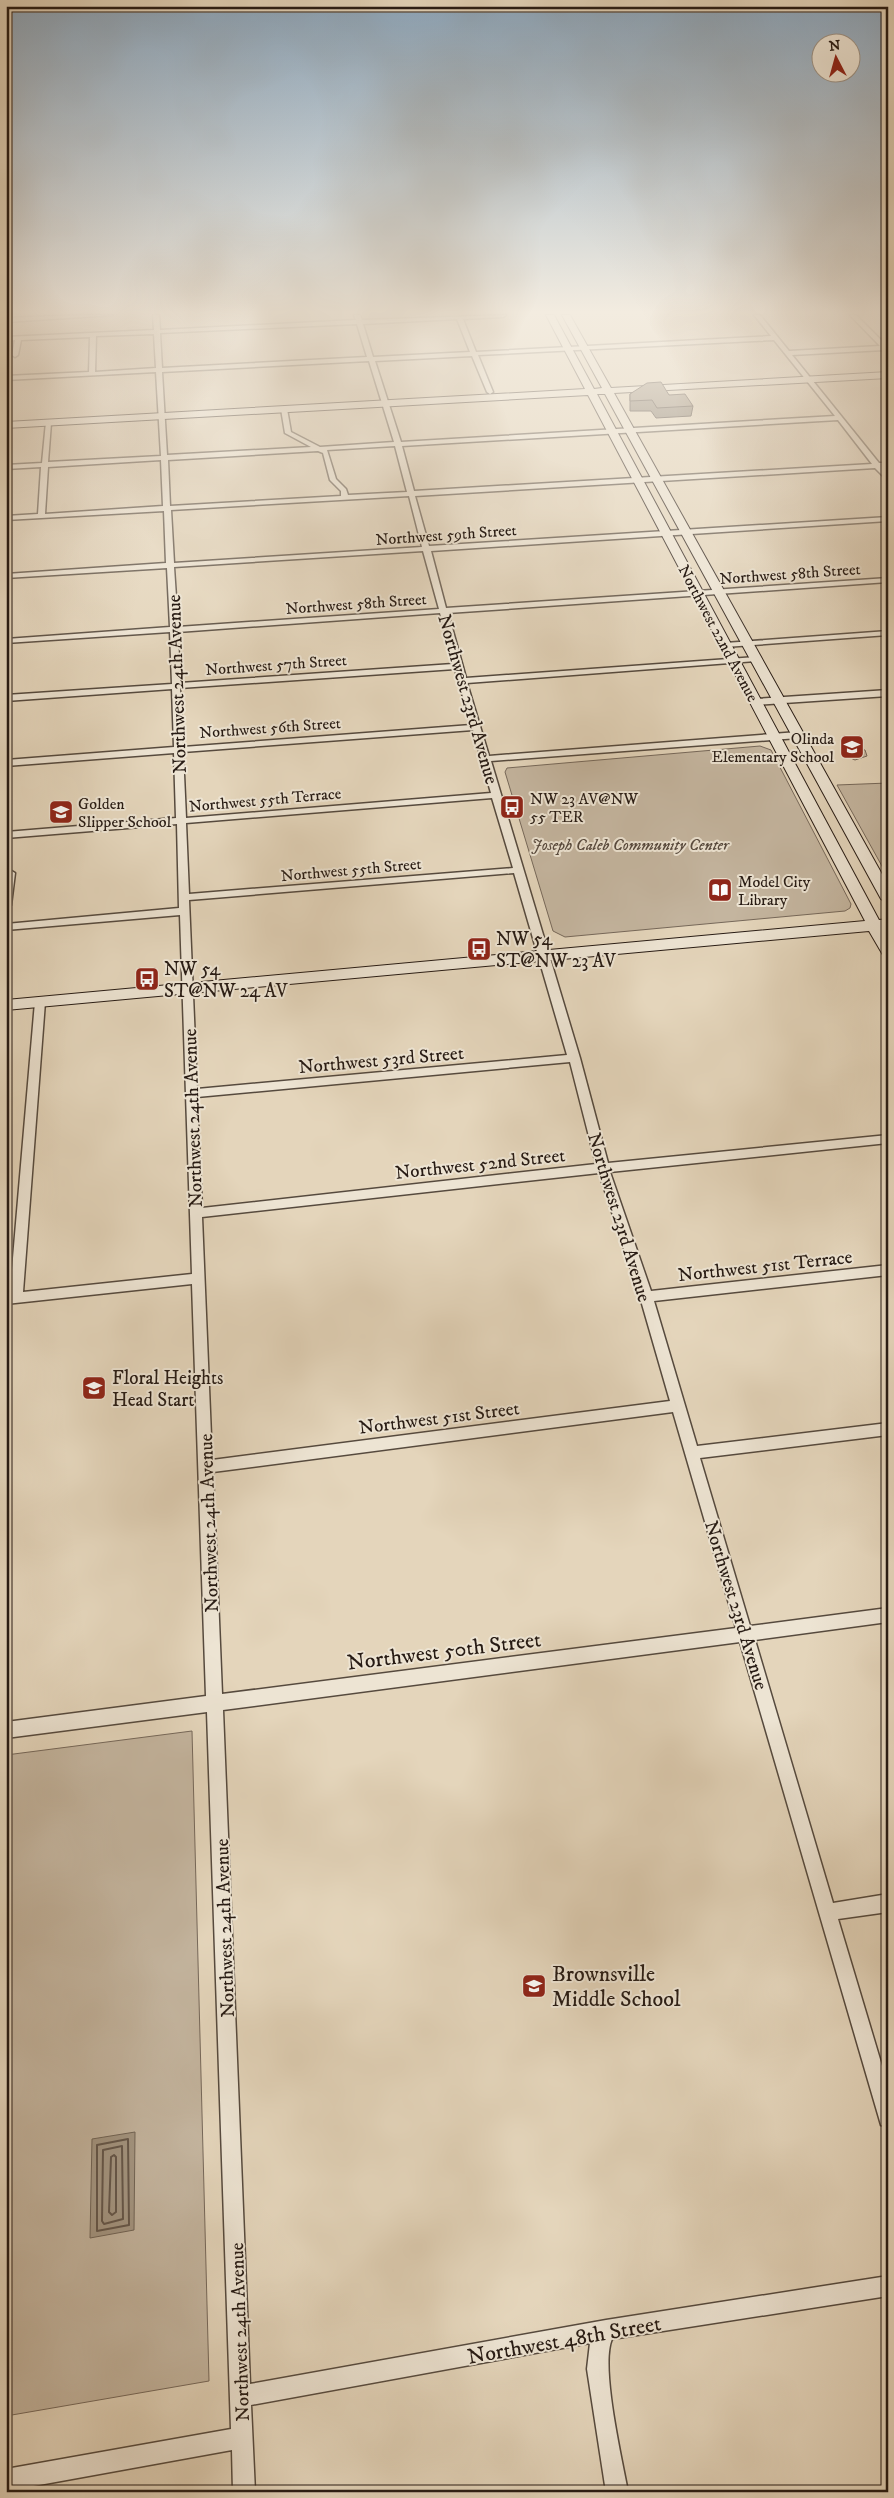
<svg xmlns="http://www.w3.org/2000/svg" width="894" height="2498" viewBox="0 0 894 2498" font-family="'IM FELL DW Pica',serif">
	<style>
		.green { fill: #c4b59f; stroke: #76685a }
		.water { fill: #a49682; stroke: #726556 }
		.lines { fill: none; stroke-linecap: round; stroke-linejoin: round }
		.shore { stroke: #66584b; stroke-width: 2 }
		.minor-casing { stroke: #564a3e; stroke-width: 3 }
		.secondary-casing { stroke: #271b14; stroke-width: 2 }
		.minor { fill: #ede4d3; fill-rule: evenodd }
		.secondary { fill: #ede4d3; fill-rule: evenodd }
		.wall { fill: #766b5c; stroke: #271b14 }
		.building { fill: #897c6b; stroke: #271b14 }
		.labels { text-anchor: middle; stroke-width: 4; stroke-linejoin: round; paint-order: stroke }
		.far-street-label { font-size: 16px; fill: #271b14; stroke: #ede4d3 }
		.far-poi-label { font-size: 16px; fill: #271b14; stroke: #ede4d3; text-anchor: start }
		.far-park-label { font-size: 16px; font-style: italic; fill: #56493e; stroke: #ede4d3 }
		.street-label { font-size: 19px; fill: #271b14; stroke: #ede4d3 }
		.poi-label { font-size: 19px; fill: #271b14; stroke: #ede4d3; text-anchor: start }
		.near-street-label { font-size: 22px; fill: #271b14; stroke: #ede4d3 }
		.near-poi-label { font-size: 22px; fill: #271b14; stroke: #ede4d3; text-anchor: start }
	</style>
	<rect width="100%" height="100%" fill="#e4d5bb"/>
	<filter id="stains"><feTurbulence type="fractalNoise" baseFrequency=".004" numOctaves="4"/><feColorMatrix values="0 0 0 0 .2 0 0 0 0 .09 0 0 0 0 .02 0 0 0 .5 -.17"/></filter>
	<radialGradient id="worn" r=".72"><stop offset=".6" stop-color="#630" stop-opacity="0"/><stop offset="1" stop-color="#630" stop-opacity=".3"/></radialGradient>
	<path class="green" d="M760,746l11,4 80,154 -1,4 -5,3 -280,26 -12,-6 -48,-159 2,-4z
		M853,747l12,3 2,6 -12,4 -9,-4 -2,-6z
		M888,783v94l-51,-92z
		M192,1731l17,650 -203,35v-661z"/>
	<path class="water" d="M135,2132l-1,98 -44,8 2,-99z"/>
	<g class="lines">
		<path class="shore" d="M128,2139l1,86 -32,6v-86z
			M122,2146l1,73 -19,5 -2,-3 1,-71z
			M114,2155l2,2v55l-4,3 -3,-3 2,-55z"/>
		<defs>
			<path id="minor" d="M79,315h34l-107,7v-4z
				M153,315h6l1,15 196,-10 -2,-5h6l2,5 144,-5 -3,2 -40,2 13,33 295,-16 -17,-21h6l29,36 91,-5 -30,-31h6l32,32v6l-4,-3 -92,5 87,108h9v4h-6l6,7v7l-13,-13 -460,28 14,50 459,-29v4l-457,30 15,57 442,-30v4l-440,31 18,65 290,-21 4,2 -4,2 -289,22 22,73 309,-24 4,3 -4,3 -307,23 89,297 28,105 280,-28v8l-278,29 41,119 237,-26v10l-234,26 43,145 191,-23v12l-188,23 50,168 138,-18v14l-133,18 78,263 55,-9v18l-50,7 50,167v41l-7,-2 -2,-7 -139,-476 -517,68 27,674 356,-64 282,-44v20l-276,43c-12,27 10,120 16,153h-22l-19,-123 3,-26 -339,62 4,87h-22l-1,-42 -226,41v-22l225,-40 -24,-717 -201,26v-16l200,-26 -14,-412 -186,20v-10l4,-1 25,-291 5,-4 5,4 -22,290 169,-18 -12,-359 -174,15v-6l173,-16 -2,-84 -171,14v-6l170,-14 -2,-65 -168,13v-6l168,-13 -2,-58 -166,12v-6l166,-11 -2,-52 -164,11v-4l164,-12 -3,-59 -161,10v-4l160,-11 -2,-52 -158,9v-4l32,-2 3,-47 -35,2v-4l36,-2 4,-41 5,1 -3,39 113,-6 -5,-84 -150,8v-4l83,-4 1,-35 -69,3 -3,15 -3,2 -3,-2 3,-15 -9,1v-4l148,-7zM457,319l13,33 -97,5 -10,-33zM357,324l10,33 -205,11 -2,-35zM154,334l2,34 -61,4 1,-36zM774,340l61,76 -434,26 -26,-81 97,-5 15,36 3,2 3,-2 -15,-37zM369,361l25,81 -74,5 -29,-15 -4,-23 -3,-2 -3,2 4,24 26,14 -144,8 -5,-83zM838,420l34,44 -458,27 -12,-45zM395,446l12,46 -59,3 -2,-6 -10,-10 -9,-29zM318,451l5,2 7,27 11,11v5l-171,10 -2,-46zM161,460l2,46 -118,8 3,-47zM409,496l13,51 -248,16 -3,-53zM423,551l16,58 -261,18 -4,-60zM440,613l13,51 -273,19 -2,-51zM455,669l16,56 -288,22 -3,-59zM473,730l18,63 -305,25 -3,-66zM492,798l21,70 -324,26 -3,-71zM514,873l53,182 -370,34 -8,-189zM570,1062l26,102 -394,44 -5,-111zM599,1173l41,124 30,104 -458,59 -10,-243zM673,1412l63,216 -514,66 -9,-222z
				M888,631v4l-163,12 -4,-2 4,-2z
				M888,690v6l-133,9 -4,-3 4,-3z
				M10,870l5,3 -4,32 -5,3v-37z"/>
			<path id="secondary" d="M546,315h8l40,74 8,-1 -40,-73h8l41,73 277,-16v6l-274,15 274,492v19l-7,-5 -276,-505h-8l282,526 9,-1v10h-4l4,7v20l-5,-1 -14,-24 -863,79v-10l859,-79 -277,-526 -582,33v-6l579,-33z"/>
		</defs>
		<use href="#minor" class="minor-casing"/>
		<use href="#secondary" class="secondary-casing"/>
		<use href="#minor" class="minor"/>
		<use href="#secondary" class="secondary"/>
	</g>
	<path class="wall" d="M630,394l39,1 24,11 -2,10 -35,2 -5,-7h-21z"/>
	<path class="building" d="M661,382l8,13 16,-1 8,12 -36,2 -5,-8 -22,1v-7l17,-11z"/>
	<linearGradient id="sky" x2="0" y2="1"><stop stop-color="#8da8bf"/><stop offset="0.47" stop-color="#f3ece0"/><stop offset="1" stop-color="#f3ece0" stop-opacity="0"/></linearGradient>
	<rect width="894" height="664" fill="url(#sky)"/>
	<defs>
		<symbol id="school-square" viewBox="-11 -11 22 22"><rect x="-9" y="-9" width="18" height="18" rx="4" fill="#8f2418" stroke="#ede4d3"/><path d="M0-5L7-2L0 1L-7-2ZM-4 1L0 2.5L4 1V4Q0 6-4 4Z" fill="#fff"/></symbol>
		<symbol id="bus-square" viewBox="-11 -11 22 22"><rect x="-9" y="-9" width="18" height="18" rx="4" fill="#8f2418" stroke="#ede4d3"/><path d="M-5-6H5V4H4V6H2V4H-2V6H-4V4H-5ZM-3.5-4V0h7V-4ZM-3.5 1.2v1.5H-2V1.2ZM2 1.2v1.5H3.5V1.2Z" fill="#fff"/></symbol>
		<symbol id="library-square" viewBox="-11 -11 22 22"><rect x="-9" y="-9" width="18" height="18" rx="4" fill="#8f2418" stroke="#ede4d3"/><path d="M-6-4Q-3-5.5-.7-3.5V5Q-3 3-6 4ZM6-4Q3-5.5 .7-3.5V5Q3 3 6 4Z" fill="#fff"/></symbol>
	</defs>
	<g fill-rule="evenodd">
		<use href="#school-square" x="838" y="733" width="28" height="28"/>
		<use href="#bus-square" x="498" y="793" width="28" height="28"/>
		<use href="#school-square" x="47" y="798" width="28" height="28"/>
		<use href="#library-square" x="706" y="876" width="28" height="28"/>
		<use href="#bus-square" x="465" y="935" width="28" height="28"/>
		<use href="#bus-square" x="133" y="965" width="28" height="28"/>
		<use href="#school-square" x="80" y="1374" width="28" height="28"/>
		<use href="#school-square" x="520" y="1972" width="28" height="28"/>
	</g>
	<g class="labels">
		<g class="far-street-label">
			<text transform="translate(446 534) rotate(-4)" y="6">Northwest 59th Street</text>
			<text transform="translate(790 573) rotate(-4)" y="6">Northwest 58th Street</text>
			<text transform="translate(356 603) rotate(-4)" y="6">Northwest 58th Street</text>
			<text transform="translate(719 633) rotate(62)" y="6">Northwest 22nd Avenue</text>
			<text transform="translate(276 664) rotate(-4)" y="6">Northwest 57th Street</text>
			<text transform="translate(270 727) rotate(-4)" y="6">Northwest 56th Street</text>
			<text transform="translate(265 799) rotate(-5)" y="6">Northwest 55th Terrace</text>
			<text transform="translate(351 869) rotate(-5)" y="6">Northwest 55th Street</text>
		</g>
		<g class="far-poi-label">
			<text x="834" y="744" text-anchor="end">Olinda<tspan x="834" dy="18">Elementary School</tspan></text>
			<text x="530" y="804">NW 23 AV@NW<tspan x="530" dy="18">55 TER</tspan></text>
			<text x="78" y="809">Golden<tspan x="78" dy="18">Slipper School</tspan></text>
			<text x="738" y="887">Model City<tspan x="738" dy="18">Library</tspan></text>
		</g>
		<g class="far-park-label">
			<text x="630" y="850">Joseph Caleb Community Center</text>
		</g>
		<g class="street-label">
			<text transform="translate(176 684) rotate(-92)" y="7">Northwest 24th Avenue</text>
			<text transform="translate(469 699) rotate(74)" y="7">Northwest 23rd Avenue</text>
			<text transform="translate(381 1059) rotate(-5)" y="7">Northwest 53rd Street</text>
			<text transform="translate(192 1118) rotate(-92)" y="7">Northwest 24th Avenue</text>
			<text transform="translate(480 1163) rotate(-6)" y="7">Northwest 52nd Street</text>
			<text transform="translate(620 1217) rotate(73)" y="7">Northwest 23rd Avenue</text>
			<text transform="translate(765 1265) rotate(-6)" y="7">Northwest 51st Terrace</text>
			<text transform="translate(439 1417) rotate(-7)" y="7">Northwest 51st Street</text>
			<text transform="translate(208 1523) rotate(-92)" y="7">Northwest 24th Avenue</text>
			<text transform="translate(737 1605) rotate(73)" y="7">Northwest 23rd Avenue</text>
			<text transform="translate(224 1928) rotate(-92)" y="7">Northwest 24th Avenue</text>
			<text transform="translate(239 2332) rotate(-92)" y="7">Northwest 24th Avenue</text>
		</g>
		<g class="poi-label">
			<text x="496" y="945">NW 54<tspan x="496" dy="22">ST@NW 23 AV</tspan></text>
			<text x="164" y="975">NW 54<tspan x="164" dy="22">ST@NW 24 AV</tspan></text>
			<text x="112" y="1384">Floral Heights<tspan x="112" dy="22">Head Start</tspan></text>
		</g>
		<g class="near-street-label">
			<text transform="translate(444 1650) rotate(-7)" y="8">Northwest 50th Street</text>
			<text transform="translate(564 2339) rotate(-10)" y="8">Northwest 48th Street</text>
		</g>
		<g class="near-poi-label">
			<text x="552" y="1981">Brownsville<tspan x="552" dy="25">Middle School</tspan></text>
		</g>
	</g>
	<rect width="894" height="2498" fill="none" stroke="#e4d5bb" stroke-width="25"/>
	<rect x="8" y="8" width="879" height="2483" fill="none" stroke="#271b14" stroke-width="2.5"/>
	<rect x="12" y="12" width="869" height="2473" fill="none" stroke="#271b14"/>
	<g transform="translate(836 58) rotate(354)"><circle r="24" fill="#ede4d3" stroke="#9e9487"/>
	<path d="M0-4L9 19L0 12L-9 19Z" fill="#8f2418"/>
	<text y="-8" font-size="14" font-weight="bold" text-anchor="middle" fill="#271b14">N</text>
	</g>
	<rect width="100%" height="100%" filter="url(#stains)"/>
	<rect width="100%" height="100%" fill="url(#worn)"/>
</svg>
